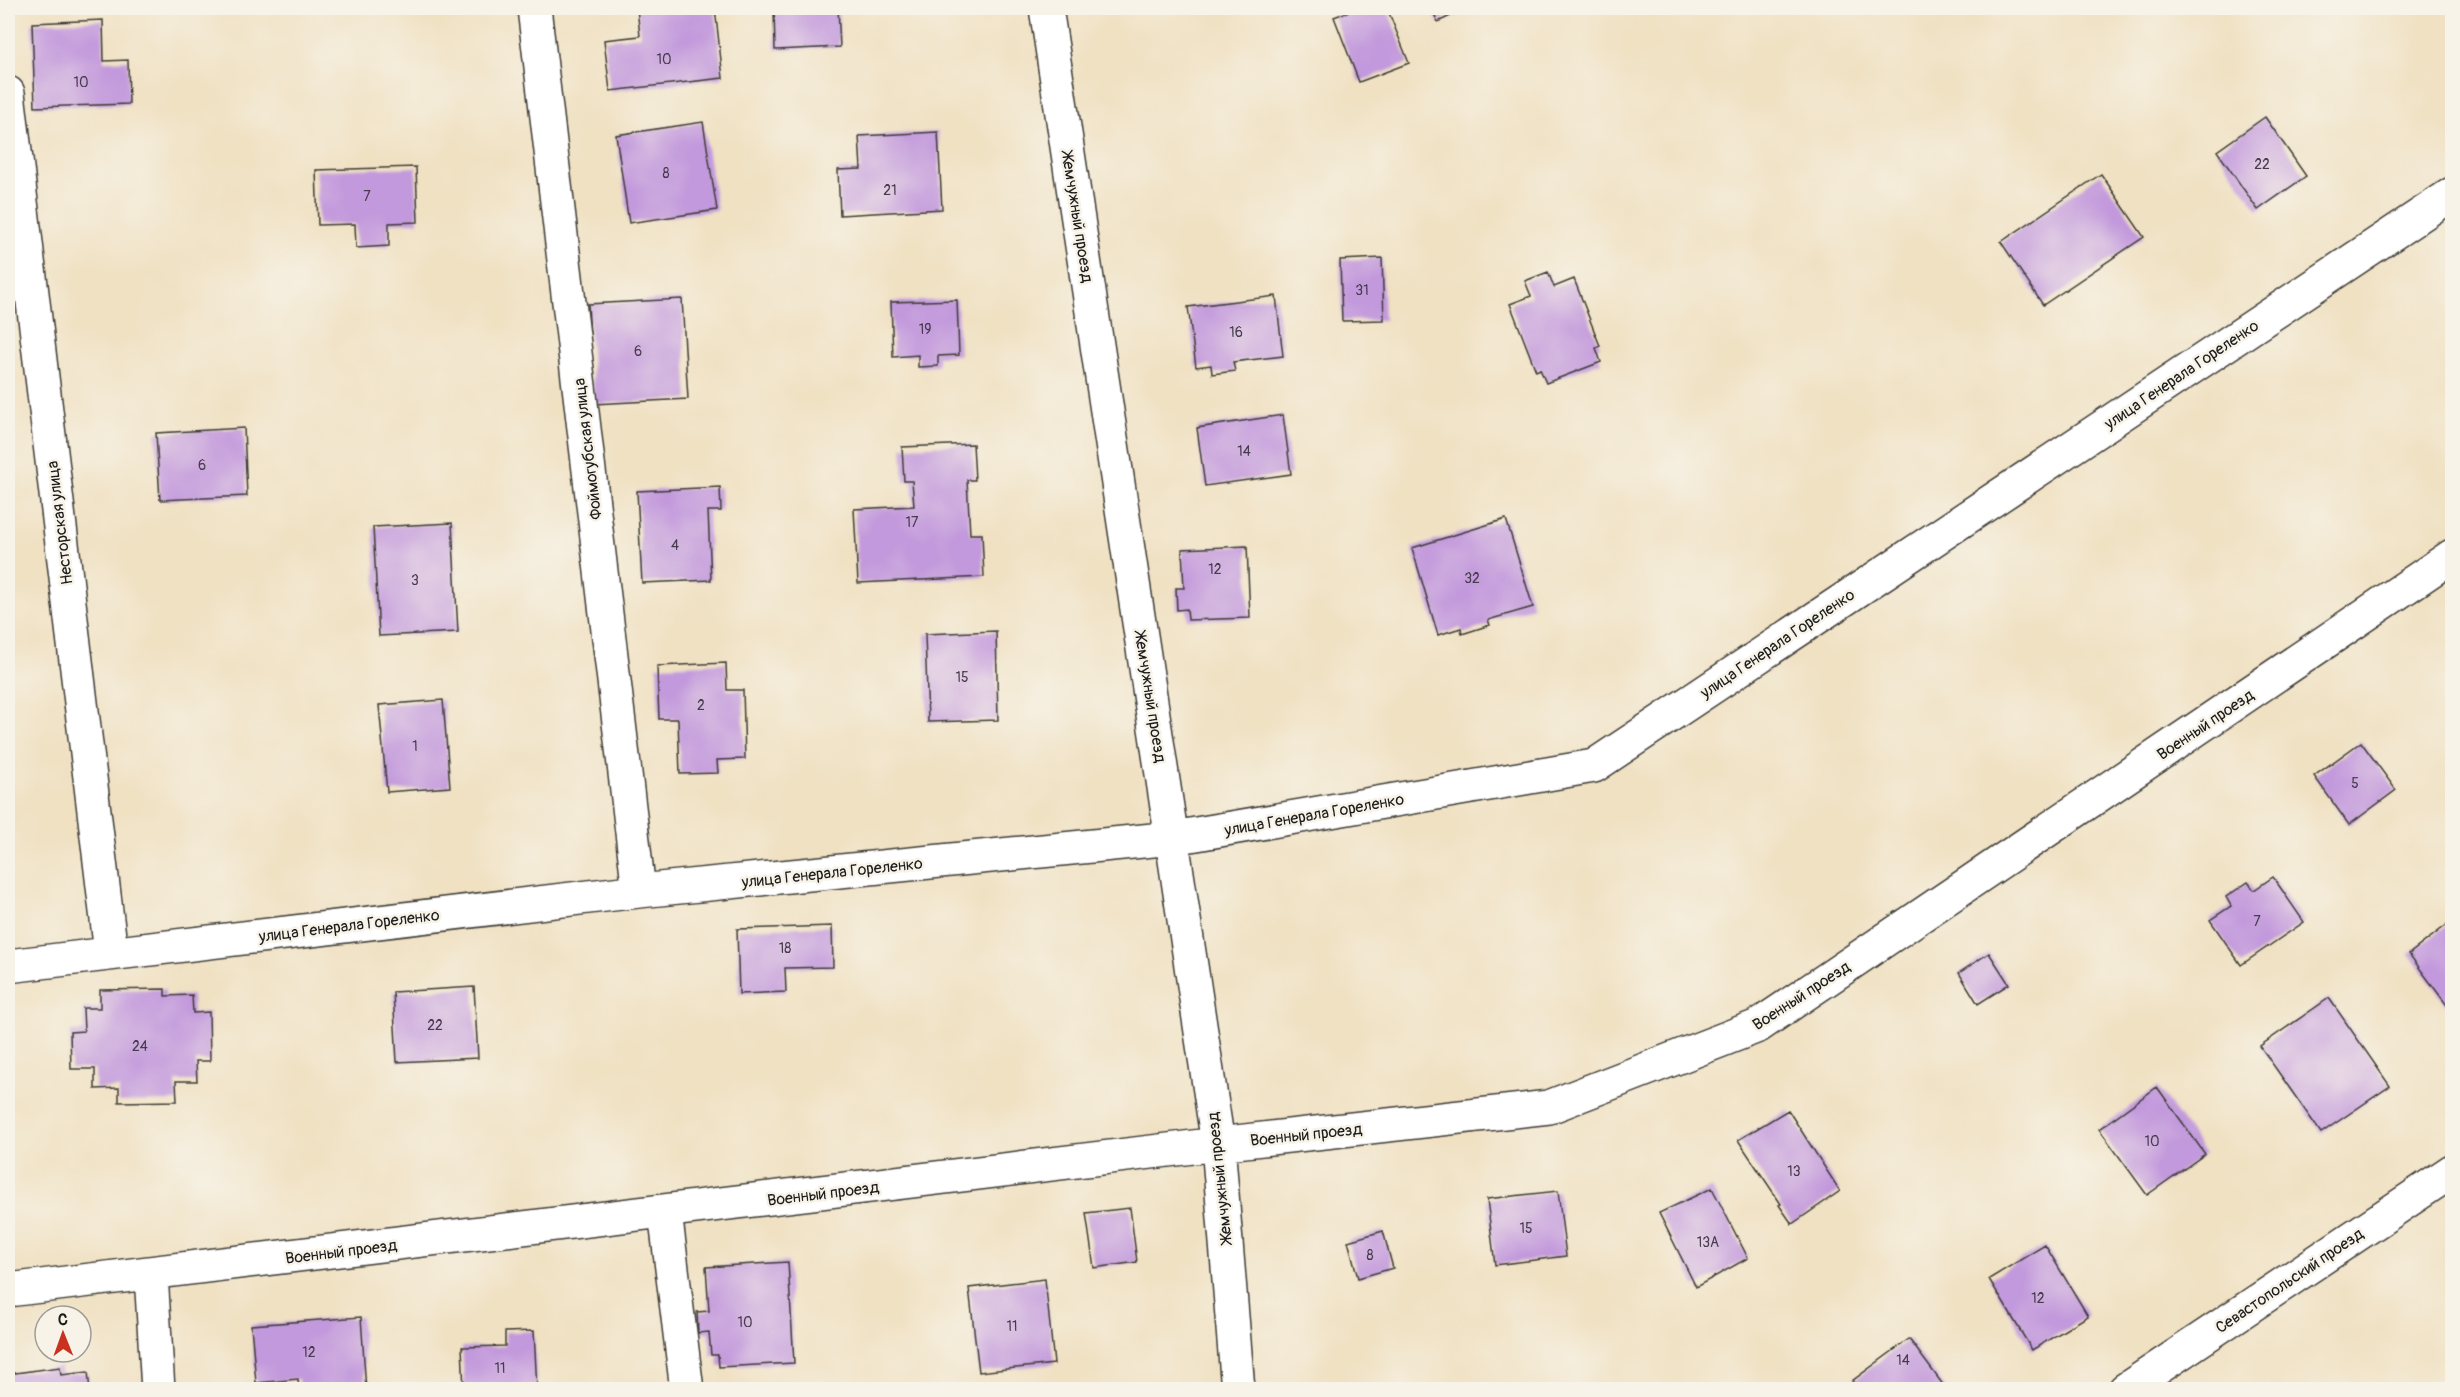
<svg xmlns="http://www.w3.org/2000/svg" width="2460" height="1397" viewBox="0 0 2460 1397" font-family="Pangolin,sans-serif">
	<style>
		.building { fill: #c299dc }
		.lines { fill: none; stroke-linecap: round; stroke-linejoin: round }
		.minor-casing { stroke: #3c3a35; stroke-width: 36 }
		.minor { stroke: #fff; stroke-width: 33 }
		.labels { text-anchor: middle; stroke-width: 5; stroke-linejoin: round; paint-order: stroke }
		.number-label { font-size: 14px; fill: #463b4c }
		.street-label { font-size: 16px; fill: #1c1c1c; stroke: #f7f3e8 }
	</style>
	<rect width="100%" height="100%" fill="#f7f3e8"/>
	<filter id="ink" filterUnits="userSpaceOnUse"><feTurbulence type="fractalNoise" baseFrequency=".0167" numOctaves="2"/><feDisplacementMap in="SourceGraphic" scale="12" xChannelSelector="R" yChannelSelector="G"/><feConvolveMatrix kernelMatrix="1 2 1 2 8 2 1 2 1" color-interpolation-filters="sRGB"/></filter>
	<filter id="wash" filterUnits="userSpaceOnUse"><feTurbulence type="fractalNoise" baseFrequency=".008" numOctaves="4" result="noise"/><feDisplacementMap in="SourceGraphic" scale="24" xChannelSelector="R" yChannelSelector="G"/><feGaussianBlur stdDeviation="1.35" result="paint"/><feColorMatrix in="noise" values="0 0 0 0 0 0 0 0 0 0 0 0 0 0 0 0 0 1.4 0 .05"/><feComposite in="paint" operator="in"/></filter>
	<g filter="url(#wash)">
		<rect width="100%" height="100%" fill="#f0e1c3"/>
		<g id="blocks">
			<path class="building" d="M637,8h78l8,70 -113,13 -6,-51 36,-4z
				M774,8h64l2,39 -65,3z
				M1358,8h29l22,55 -50,19 -25,-65z
				M1431,8h36l-29,14z
				M103,20l1,41 24,-1 1,44 -94,3 -3,-84z
				M2265,117l41,59 -48,34 -41,-59z
				M703,122l14,88 -88,13 -13,-88z
				M938,132l4,77 -102,6 -2,-45 23,-1 -2,-33z
				M416,167l2,55 -29,1v23l-33,2 -1,-24 -37,1 -2,-55z
				M2101,174l43,63 -101,68 -42,-63z
				M1382,258l2,62 -42,1 -2,-61z
				M1548,272l6,15 20,-8 26,67 -4,2 5,14 -55,21 -6,-14 -4,2 -26,-67 21,-8 -6,-15z
				M1276,296l7,60 -50,6 2,9 -23,3 -1,-9 -15,2 -8,-60z
				M682,299l6,100 -94,5 -6,-100z
				M957,300l2,55 -21,1v10l-20,1v-12l-25,2 -2,-55z
				M1283,415l8,59 -86,12 -8,-58z
				M244,428l3,68 -87,4 -4,-67z
				M973,444l2,36h-8l3,54h12l2,43 -126,6 -4,-74 60,-3 -2,-25h-8l-2,-34z
				M720,487l1,24h-13l3,69 -69,3 -5,-92z
				M1506,519l27,88 -45,13 2,5 -28,9 -1,-6 -23,7 -26,-87z
				M452,523l6,109 -79,4 -6,-109z
				M1247,546l3,72 -62,2 -1,-11 -10,1 -1,-22h8l-2,-39z
				M996,631l2,89 -70,2 -3,-88z
				M726,663l1,27h16l2,69 -28,1 1,13 -38,1 -2,-55h-19l-2,-53z
				M443,700l7,87 -63,5 -8,-87z
				M2361,742l35,48 -47,35 -35,-49z
				M2273,877l31,45 -63,43 -31,-45 21,-14 -5,-9 22,-15 6,8z
				M2452,921v91l-43,-58z
				M832,926l1,41 -48,1 1,24 -47,2 -2,-65z
				M1989,953l20,31 -31,20 -19,-31z
				M474,987l4,71 -81,4 -4,-70z
				M165,989v7l27,-1 1,18 16,-1 1,49h-14l1,20h-21l1,20 -58,1v-14l-24,1v-20h-24l-1,-37 14,-1 -1,-23h17v-18z
				M2329,998l61,88 -69,47 -61,-87z
				M2157,1087l48,67 -58,41 -48,-66z
				M1788,1110l52,81 -48,33 -13,-19 2,-1 -43,-64z
				M1712,1188l36,70 -52,29 -37,-74z
				M1558,1191l8,65 -71,9 -8,-66z
				M1130,1208l7,54 -43,6 -8,-55z
				M1383,1231l10,37 -35,10 -10,-37z
				M2045,1245l43,71 -56,34 -43,-71z
				M788,1262l6,101 -75,4 -1,-12h-7l-2,-23 -11,1 -1,-21 12,-1 -3,-44z
				M1045,1279l9,85 -75,8 -10,-84z
				M361,1317l5,73h-67l-1,-11 -42,4 -5,-58z
				M534,1331l3,59h-73l-2,-43 43,-1v-14z
				M1909,1339l38,51h-89l-6,-9z
				M60,1367l1,8 27,-3 2,18h-82v-16z"/>
		</g>
	</g>
	<g filter="url(#ink)">
		<use href="#blocks" fill-opacity="0" stroke="#3c3a35" stroke-width="1.5"/>
		<g class="lines">
			<defs>
				<path id="minor" d="M534,8l105,883
					M1046,8l172,1136 20,246
					M8,93l103,860
					M8,966l631,-75 534,-53 421,-72 858,-572
					M665,1212l22,178
					M151,1274l7,116
					M8,1290l1210,-146 331,-37 209,-81 694,-470
					M2125,1390l327,-219"/>
			</defs>
			<use href="#minor" class="minor-casing"/>
			<use href="#minor" class="minor"/>
		</g>
	</g>
	<g class="labels">
		<g class="number-label">
			<text x="664" y="64">10</text>
			<text x="81" y="87">10</text>
			<text x="2262" y="169">22</text>
			<text x="666" y="178">8</text>
			<text x="890" y="195">21</text>
			<text x="367" y="201">7</text>
			<text x="1362" y="295">31</text>
			<text x="925" y="334">19</text>
			<text x="1236" y="337">16</text>
			<text x="638" y="356">6</text>
			<text x="1244" y="456">14</text>
			<text x="202" y="470">6</text>
			<text x="912" y="527">17</text>
			<text x="675" y="550">4</text>
			<text x="1215" y="574">12</text>
			<text x="1472" y="583">32</text>
			<text x="415" y="585">3</text>
			<text x="962" y="682">15</text>
			<text x="701" y="710">2</text>
			<text x="415" y="751">1</text>
			<text x="2355" y="788">5</text>
			<text x="2257" y="926">7</text>
			<text x="785" y="953">18</text>
			<text x="435" y="1030">22</text>
			<text x="140" y="1051">24</text>
			<text x="2152" y="1146">10</text>
			<text x="1794" y="1176">13</text>
			<text x="1526" y="1233">15</text>
			<text x="1708" y="1247">13А</text>
			<text x="1370" y="1260">8</text>
			<text x="2038" y="1303">12</text>
			<text x="745" y="1327">10</text>
			<text x="1012" y="1331">11</text>
			<text x="309" y="1357">12</text>
			<text x="1903" y="1365">14</text>
			<text x="500" y="1373">11</text>
		</g>
		<g class="street-label">
			<text transform="translate(1078 217) rotate(81)" y="6">Жемчужный проезд</text>
			<text transform="translate(2181 374) rotate(-34)" y="6">улица Генерала Гореленко</text>
			<text transform="translate(587 449) rotate(-97)" y="6">Фоймогубская улица</text>
			<text transform="translate(59 523) rotate(-97)" y="6">Несторская улица</text>
			<text transform="translate(1777 643) rotate(-34)" y="6">улица Генерала Гореленко</text>
			<text transform="translate(1151 697) rotate(81)" y="6">Жемчужный проезд</text>
			<text transform="translate(2205 724) rotate(-34)" y="6">Военный проезд</text>
			<text transform="translate(1314 814) rotate(-10)" y="6">улица Генерала Гореленко</text>
			<text transform="translate(832 872) rotate(-6)" y="6">улица Генерала Гореленко</text>
			<text transform="translate(349 925) rotate(-7)" y="6">улица Генерала Гореленко</text>
			<text transform="translate(1801 995) rotate(-33)" y="6">Военный проезд</text>
			<text transform="translate(1306 1134) rotate(-6)" y="6">Военный проезд</text>
			<text transform="translate(1219 1178) rotate(-96)" y="6">Жемчужный проезд</text>
			<text transform="translate(823 1193) rotate(-7)" y="6">Военный проезд</text>
			<text transform="translate(341 1251) rotate(-7)" y="6">Военный проезд</text>
			<text transform="translate(2289 1280) rotate(-34)" y="6">Севастопольский проезд</text>
		</g>
	</g>
	<rect width="2460" height="1397" fill="none" stroke="#f7f3e8" stroke-width="30"/>
	<g transform="translate(63 1334) rotate(359)"><circle r="28" fill="#f7f3e8" stroke="#9f9d96" stroke-width="1.5"/>
	<path d="M0-4.5L10 22L0 15L-10 22Z" fill="#c8321e"/>
	<text y="-9" font-size="16" font-weight="bold" text-anchor="middle" fill="#1c1c1c">С</text>
	</g>
</svg>
